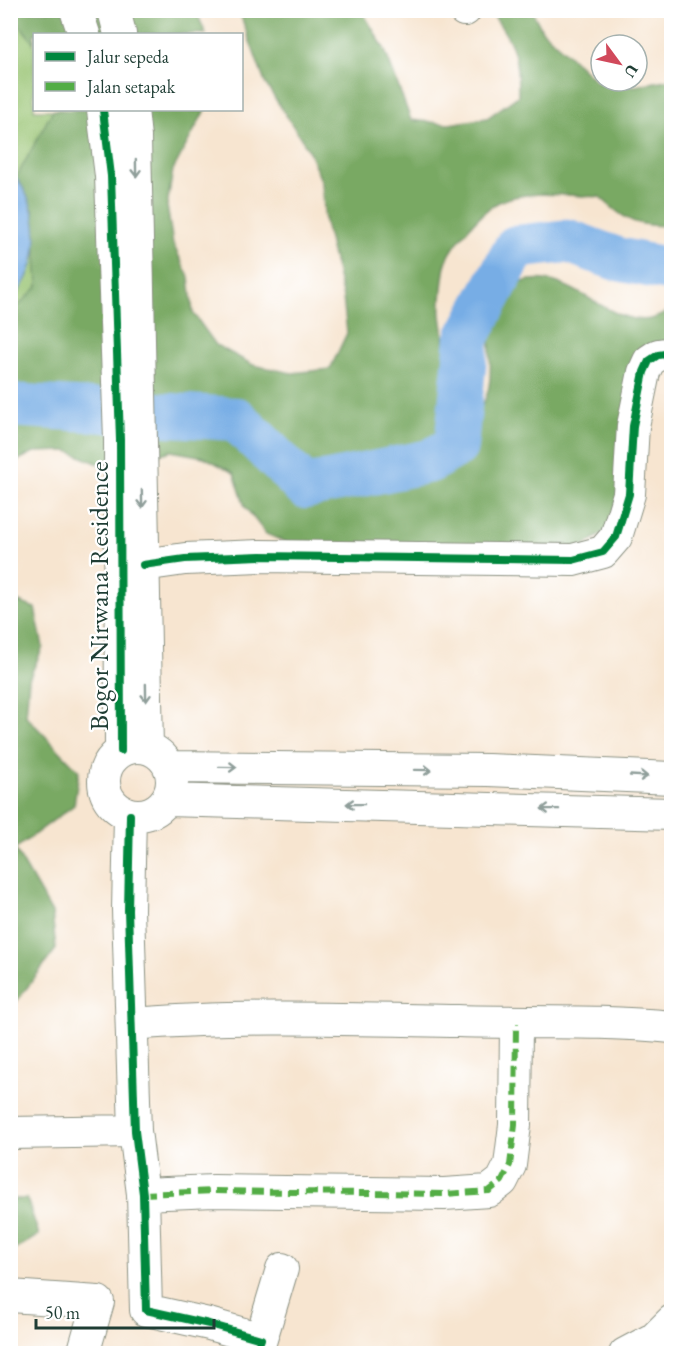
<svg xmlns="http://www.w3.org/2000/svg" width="682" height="1364" viewBox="0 0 682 1364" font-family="'EB Garamond',serif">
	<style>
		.green { fill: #97c371; stroke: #5b8052; stroke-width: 1.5 }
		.forest { fill: #79a963; stroke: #4c734c; stroke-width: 1.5 }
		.water { fill: #77ade5; stroke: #4b758c; stroke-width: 1.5 }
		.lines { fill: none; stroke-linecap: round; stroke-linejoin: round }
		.river { stroke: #77ade5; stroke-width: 44 }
		.minor-casing { stroke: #8b9182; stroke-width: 34 }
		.minor { stroke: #fff; stroke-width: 32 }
		.quiet { stroke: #52ad45; stroke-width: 6; stroke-dasharray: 12 6; stroke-linecap: butt }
		.cycleway-casing { stroke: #fff; stroke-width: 11 }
		.cycleway { stroke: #00873e; stroke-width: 8 }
		.oneway { stroke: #8f9e9a }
		.labels { text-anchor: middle; stroke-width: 4.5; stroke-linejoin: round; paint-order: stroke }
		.street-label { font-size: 27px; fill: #1f3d34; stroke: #fff }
	</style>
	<rect width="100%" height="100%" fill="#fff"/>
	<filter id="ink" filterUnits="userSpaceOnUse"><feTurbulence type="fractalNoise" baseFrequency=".0167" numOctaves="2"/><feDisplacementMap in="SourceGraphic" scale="12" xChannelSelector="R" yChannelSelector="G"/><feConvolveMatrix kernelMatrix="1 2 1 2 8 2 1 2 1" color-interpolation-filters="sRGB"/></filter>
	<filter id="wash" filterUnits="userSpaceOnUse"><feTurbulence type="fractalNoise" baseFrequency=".008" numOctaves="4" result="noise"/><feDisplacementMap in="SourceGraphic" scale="24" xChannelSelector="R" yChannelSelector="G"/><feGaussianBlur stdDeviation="1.35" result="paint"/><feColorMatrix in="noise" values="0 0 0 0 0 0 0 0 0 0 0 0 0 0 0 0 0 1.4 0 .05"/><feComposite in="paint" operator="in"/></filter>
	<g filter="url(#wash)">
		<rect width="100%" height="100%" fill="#f7e5d0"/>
		<path class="green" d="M23,10l11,28v72h29l16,41 -68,225 -1,-365z"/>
		<path class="forest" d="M10,11h186l10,23h-172v9l-23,-29z
			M239,11h123l22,37 27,72 38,4 38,-6 31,-22c0,-41 -3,-52 -28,-85h42l10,19 56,53 37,3 36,-7v147c-36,0 -44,-4 -71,-29 -30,-1 -72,-8 -101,5 -17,8 -44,40 -52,58 -4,9 -7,45 -6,55 5,38 13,62 -1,100l24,11c5,-7 14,-13 18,-21 21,-32 -9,-89 28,-115 4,-3 8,-7 12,-8 49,-15 85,45 129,37 6,-1 14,-6 20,-9v40l-24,4 -36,174 -29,19 -278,3 -38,-16 -21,-27 -11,-34 -30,-16 -33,-6 -37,11 -35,2 -31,-13 -34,1 -23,12v-151l27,-27 -5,-76 -17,-32 37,-68h152l-32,60 -6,36 6,38 16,33 4,36 23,32 37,20 39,8 38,-4 17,-36 -4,-35 -18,-75 -3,-40 -14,-34 -43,-66z
			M11,599l24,9 8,39 -14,32 -3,37 53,55 -5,34 -59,44 37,64 4,36 -45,60z
			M11,1199h16l12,36 -28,17z"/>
		<path class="water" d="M11,172c32,33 34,95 0,128z"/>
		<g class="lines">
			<path class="river" d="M10,405l226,14 69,68 125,-26 26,-15 11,-108 49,-91 52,-6 49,18 55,11"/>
		</g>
	</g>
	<g filter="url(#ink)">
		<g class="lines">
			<defs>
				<path id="minor" d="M76,10l8,24
					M114,10l6,24
					M464,10h1
					M103,110l8,66 9,264 1,311
					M132,110l3,27 12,611
					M143,565l42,-6 75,-3 313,4 30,-8 13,-15 13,-43 4,-68 11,-54 5,-11 9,-6 14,-2
					M104 781a34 34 0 1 1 68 0a34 34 0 1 1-68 0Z
					M170,767l318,3 184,8
					M167,800l505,14
					M130,815l-2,95 7,221 8,63 3,116 63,14 52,15 -6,15
					M132,1024c108,-9 218,-5 326,-3 72,2 142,-1 214,6
					M10,1133l125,-2
					M143,1194l71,-3 230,3 45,-3 13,-10 8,-16 5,-40 1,-102
					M10,1296l88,6 -15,52
					M261,1339l21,-70
					M625,1354l30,-16 17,-17"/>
			</defs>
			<use href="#minor" class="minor-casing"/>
			<use href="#minor" class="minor"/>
			<path class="quiet" d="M143,1194l71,-3 230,3 45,-3 13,-10 8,-16 5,-40 1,-102"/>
			<defs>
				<path id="cycleway" d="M103,110l8,66 9,264 1,311
					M143,565l42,-6 75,-3 313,4 30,-8 13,-15 13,-43 4,-68 11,-54 5,-11 9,-6 14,-2
					M130,815l-2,95 7,221 8,63 3,116 63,14 52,15 -6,15"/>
			</defs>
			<use href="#cycleway" class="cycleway-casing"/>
			<use href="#cycleway" class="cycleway"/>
		</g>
		<defs><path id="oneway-shaft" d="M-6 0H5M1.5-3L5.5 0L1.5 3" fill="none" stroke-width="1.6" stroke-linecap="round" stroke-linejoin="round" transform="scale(1.5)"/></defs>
		<g class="oneway">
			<use href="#oneway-shaft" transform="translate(136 168) rotate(89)"/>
			<use href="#oneway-shaft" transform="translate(142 499) rotate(89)"/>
			<use href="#oneway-shaft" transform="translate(146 693) rotate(89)"/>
			<use href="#oneway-shaft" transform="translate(228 767) rotate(1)"/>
			<use href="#oneway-shaft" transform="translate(423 770) rotate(1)"/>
			<use href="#oneway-shaft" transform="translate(639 776) rotate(3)"/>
			<use href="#oneway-shaft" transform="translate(355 804) rotate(-179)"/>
			<use href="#oneway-shaft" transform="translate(550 809) rotate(-179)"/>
		</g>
	</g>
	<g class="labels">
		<g class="street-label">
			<text transform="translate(99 596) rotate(-90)" y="9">Bogor Nirwana Residence</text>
		</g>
	</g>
	<rect width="682" height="1364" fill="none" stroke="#fff" stroke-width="36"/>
	<rect x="33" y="33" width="210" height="78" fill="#ffffff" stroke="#a5b1ae" stroke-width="1.5"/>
	<rect x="45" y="52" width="30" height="9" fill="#00873e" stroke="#a5b1ae" stroke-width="1.5"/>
	<text x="87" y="63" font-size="18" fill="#1f3d34">Jalur sepeda</text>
	<rect x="45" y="82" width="30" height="9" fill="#52ad45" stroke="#a5b1ae" stroke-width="1.5"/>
	<text x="87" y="93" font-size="18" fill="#1f3d34">Jalan setapak</text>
	<g transform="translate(619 63) rotate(123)"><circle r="28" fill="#ffffff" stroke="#a5b1ae" stroke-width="1.5"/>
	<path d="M0-4.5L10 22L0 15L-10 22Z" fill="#d1495b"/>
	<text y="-9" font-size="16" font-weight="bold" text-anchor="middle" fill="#1f3d34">U</text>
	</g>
	<path d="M36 1319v9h178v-9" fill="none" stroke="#1f3d34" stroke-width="3"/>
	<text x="45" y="1319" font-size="18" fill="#1f3d34" stroke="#ffffff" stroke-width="4.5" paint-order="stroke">50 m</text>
</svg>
